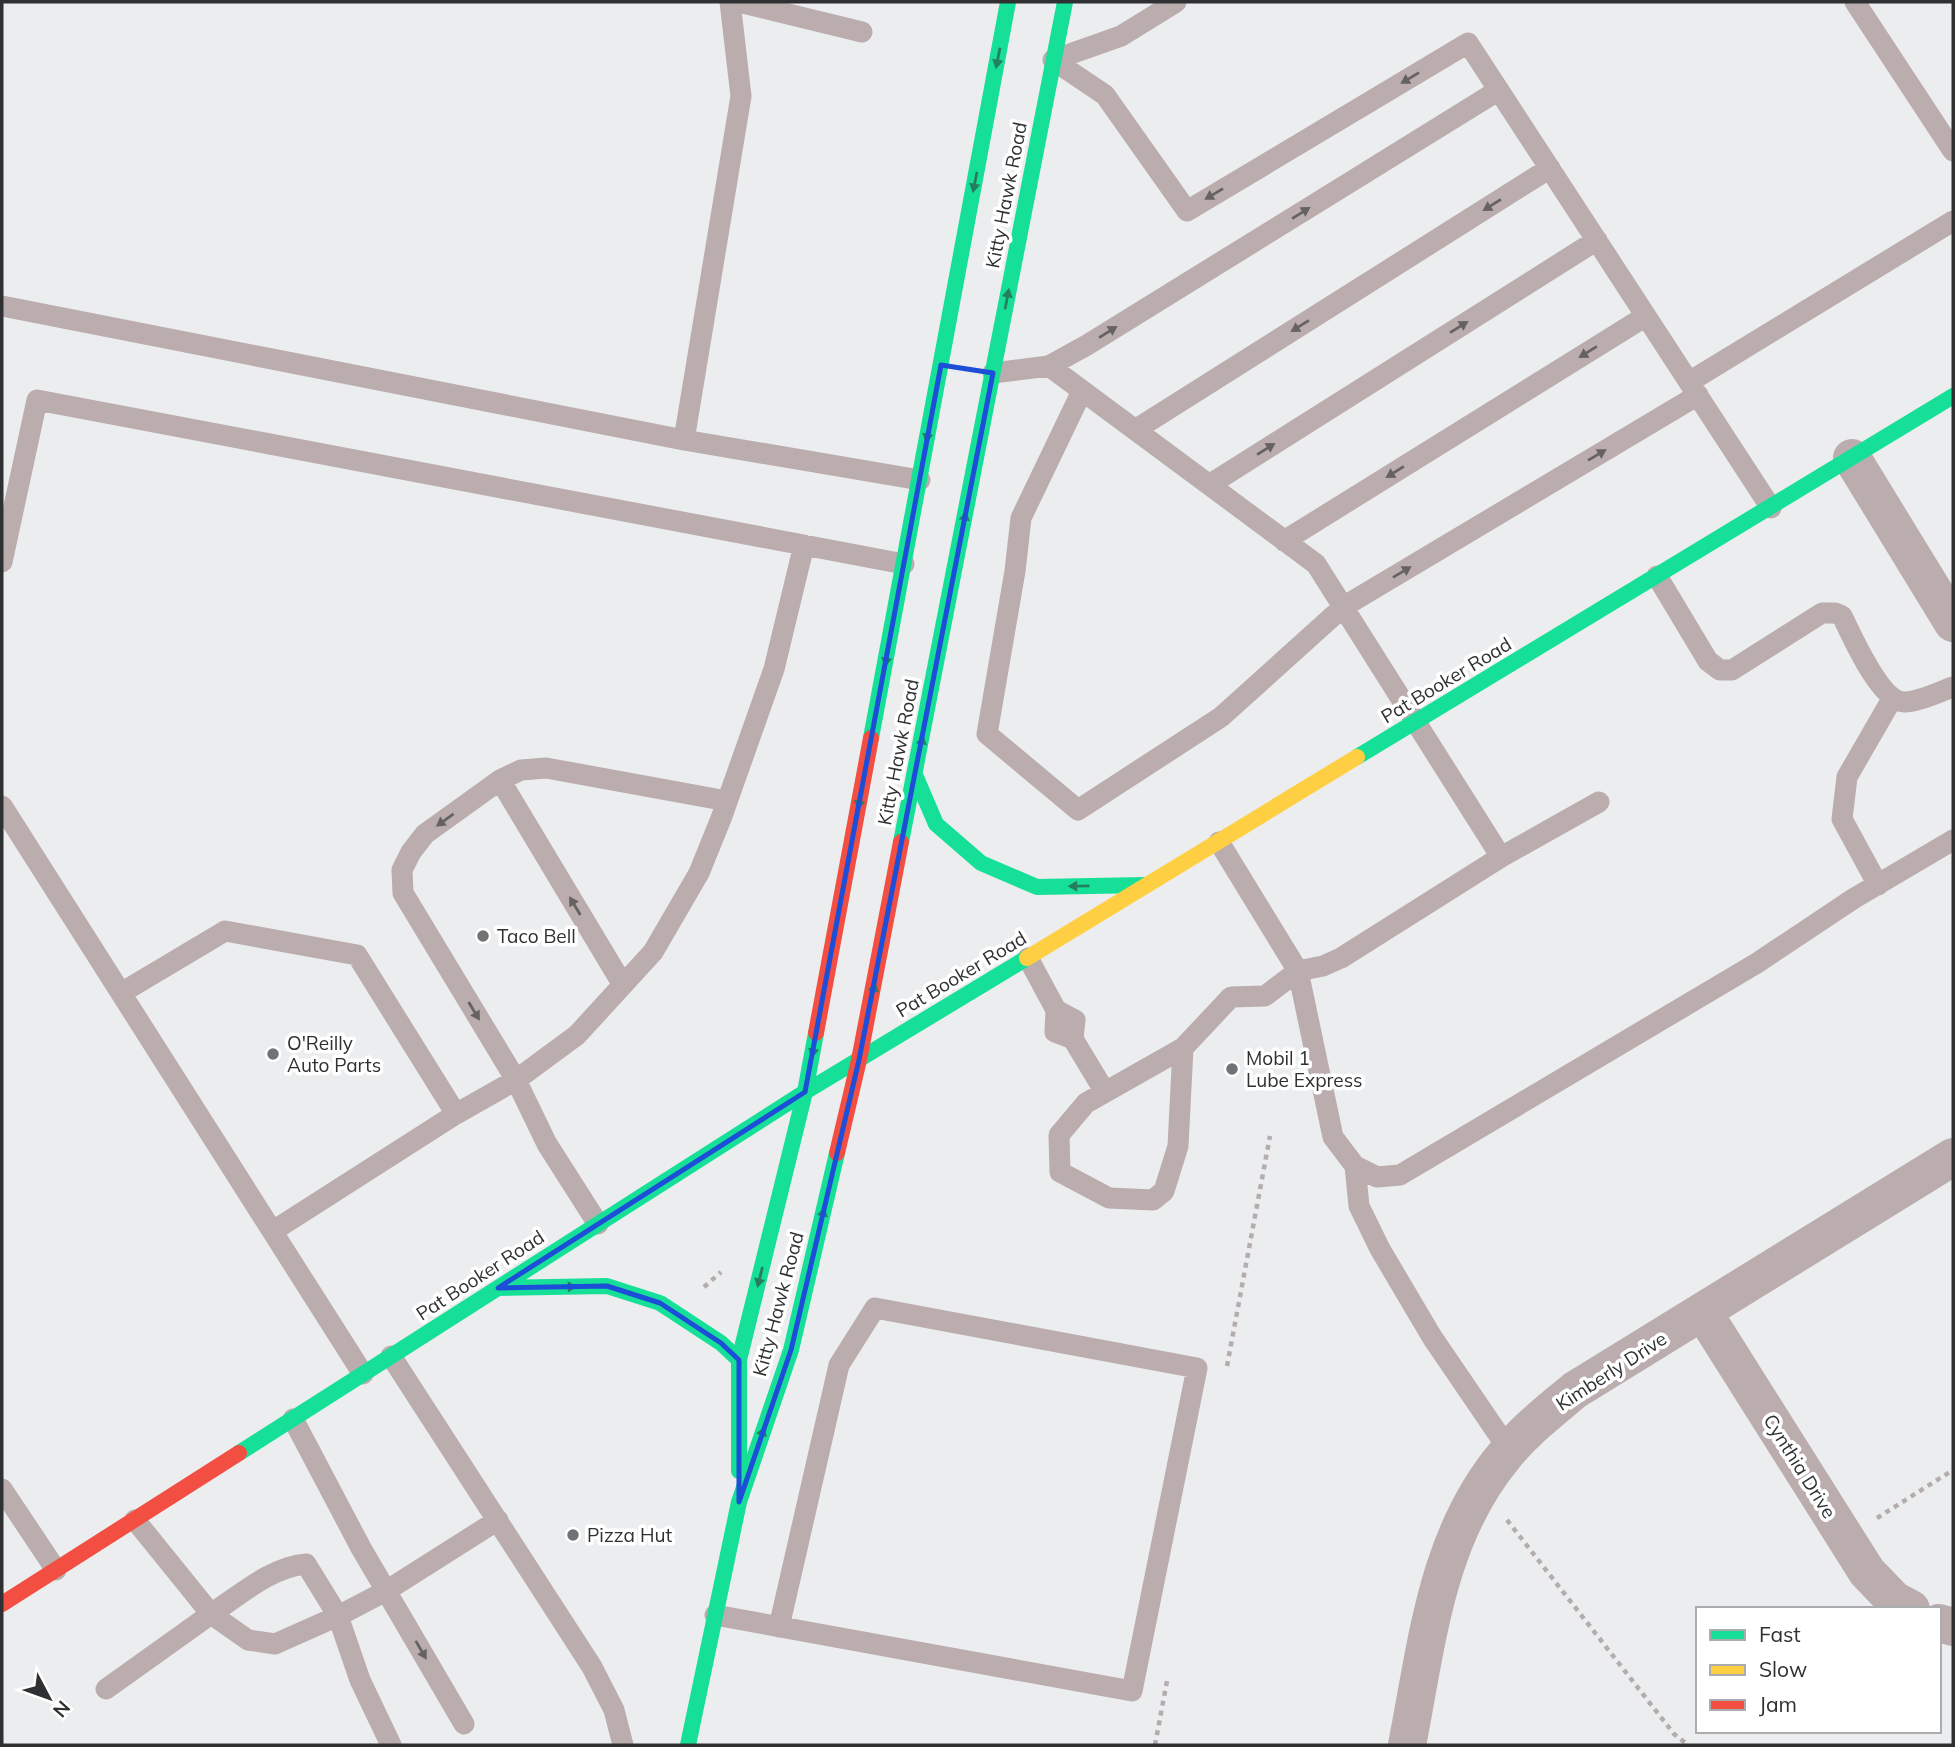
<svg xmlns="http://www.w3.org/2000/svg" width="1955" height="1747" viewBox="0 0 1955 1747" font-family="Mulish,sans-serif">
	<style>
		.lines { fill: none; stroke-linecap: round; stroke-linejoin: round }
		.path { stroke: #b4acad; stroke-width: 4.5; stroke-dasharray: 5 5; stroke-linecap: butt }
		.lane { stroke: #bbacae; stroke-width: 21 }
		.street { stroke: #bbacae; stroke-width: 38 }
		.fast { stroke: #16e098; stroke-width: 16 }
		.slow { stroke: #ffcf43; stroke-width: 16 }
		.jam { stroke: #f24e42; stroke-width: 16 }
		.oneway { fill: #237f5f }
		.oneway2 { fill: #666263 }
		.marked { fill: none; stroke: #1d4ed8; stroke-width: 5; stroke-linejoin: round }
		.poi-dot { fill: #707274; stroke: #fff; stroke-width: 2.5 }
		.labels { text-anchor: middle; stroke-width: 7; stroke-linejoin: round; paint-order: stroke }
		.street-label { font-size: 19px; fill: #2e3031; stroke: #fff }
		.poi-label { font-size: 19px; fill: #2e3031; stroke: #fff; text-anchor: start }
	</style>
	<rect width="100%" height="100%" fill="#ebedef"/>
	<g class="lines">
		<path class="path" d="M704,1287l17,-15
			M1227,1366l43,-230
			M1877,1518l76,-48
			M1507,1520l167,214 14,11
			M1155,1745l12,-64"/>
		<path class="lane" d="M739,2l123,30
			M1855,2l98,149
			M1053,60l52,35 82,116 281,-168 303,465
			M1053,60l68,-24 55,-34
			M2,306l682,134 57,-344 -11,-94
			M1049,366l38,-21 412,-255
			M993,373l56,-7 267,198 185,293 -160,101 -18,8 -25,5 -79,-129
			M1689,382l264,-161
			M1082,391l-61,127 -6,53 -28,163 91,76 143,-93 122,-110 355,-212
			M1135,430l415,-262
			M684,440l236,40
			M1209,485l388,-245
			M1284,541l362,-225
			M2,562l35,-162 867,164
			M1657,576l51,85 12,9h12l90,-57h13l7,3c10,20 39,88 64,86 15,-1 33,-10 47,-15
			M500,780l123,205
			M2,806l361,568
			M1501,857l98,-55
			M1878,885l-36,-66 5,-42 45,-78
			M1028,958l28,52
			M121,993l104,-62 132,24 99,159
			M1073,1039l-18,-7 1,-22 19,10 -2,19 32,53
			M1183,1048l-5,98 -14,45 -11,9 -44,-2 -49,-26 -1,-37 27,-32 97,-55 48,-51 34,-1 33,-25 35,166 22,29 22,11 23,-2 357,-212 96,-64 100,-59
			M1355,1166l4,40 21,43 52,88 77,113
			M598,1224l-51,-80 -31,-64 -113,-187 -1,-23 9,-18 14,-18 75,-54 21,-10 25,-2 181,33
			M273,1231l183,-117 60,-34 61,-45 76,-83 46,-79 23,-57 52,-147 30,-124
			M391,1356l201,311 22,43 9,35
			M293,1419l68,129 103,176
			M2,1489l54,81
			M715,1615l417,76 65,-323 -322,-60 -36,57 -60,262
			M106,1689l105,-75 -76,-94
			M391,1745l-31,-65 -22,-64 -63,28 -27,-4 -37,-26c29,-19 60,-47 95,-50l32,52 48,-25 112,-71"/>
		<path class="street" d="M1852,458l101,165
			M1703,1312l164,260 27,28 17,9
			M1939,1623l14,4
			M1407,1745c20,-101 29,-208 98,-290 20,-25 45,-44 70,-65l378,-233"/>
		<path class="fast" d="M871,738l137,-736
			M1357,757l596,-361
			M915,775l21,49 45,39 56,24 108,-2
			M901,842l164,-840
			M498,1288l109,-2 53,17 61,40 18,17
			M239,1453l566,-361 222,-134
			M739,1471v-111l66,-268 11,-59
			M688,1745l51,-243 52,-152 46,-197"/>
		<path class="slow" d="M1027,958l330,-201"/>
		<path class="jam" d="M816,1033l55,-295
			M837,1153l22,-93 42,-218
			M2,1604l237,-151"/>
	</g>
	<defs><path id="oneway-solid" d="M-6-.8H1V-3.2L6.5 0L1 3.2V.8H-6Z" transform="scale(1.75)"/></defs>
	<g class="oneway">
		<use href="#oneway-solid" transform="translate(998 58) rotate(101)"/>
		<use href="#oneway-solid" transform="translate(975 182) rotate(101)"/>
		<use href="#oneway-solid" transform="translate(1007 299) rotate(-79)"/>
		<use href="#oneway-solid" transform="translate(928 432) rotate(100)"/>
		<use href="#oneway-solid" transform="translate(964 522) rotate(-79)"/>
		<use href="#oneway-solid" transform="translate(887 656) rotate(100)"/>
		<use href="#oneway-solid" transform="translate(921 746) rotate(-79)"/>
		<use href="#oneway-solid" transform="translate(860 799) rotate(101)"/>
		<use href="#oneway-solid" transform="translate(1079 886) rotate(179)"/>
		<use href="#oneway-solid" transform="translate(873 993) rotate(-79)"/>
		<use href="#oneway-solid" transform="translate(814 1047) rotate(101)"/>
		<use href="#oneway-solid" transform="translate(822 1218) rotate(-77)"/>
		<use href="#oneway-solid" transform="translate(760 1277) rotate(104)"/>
		<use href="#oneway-solid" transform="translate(566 1287) rotate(-1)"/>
		<use href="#oneway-solid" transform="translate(761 1437) rotate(-71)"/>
	</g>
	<g class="oneway2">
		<use href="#oneway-solid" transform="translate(1410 78) rotate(149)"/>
		<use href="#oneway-solid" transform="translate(1214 194) rotate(149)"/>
		<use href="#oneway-solid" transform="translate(1492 205) rotate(148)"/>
		<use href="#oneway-solid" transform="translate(1301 213) rotate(-32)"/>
		<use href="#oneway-solid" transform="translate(1300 326) rotate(148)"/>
		<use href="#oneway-solid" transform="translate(1459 327) rotate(-32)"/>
		<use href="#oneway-solid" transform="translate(1108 332) rotate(-32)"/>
		<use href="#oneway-solid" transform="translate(1588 352) rotate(148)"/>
		<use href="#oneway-solid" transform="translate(1266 449) rotate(-32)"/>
		<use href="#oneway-solid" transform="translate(1597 455) rotate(-31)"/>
		<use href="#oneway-solid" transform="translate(1395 472) rotate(148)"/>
		<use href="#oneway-solid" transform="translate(1402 572) rotate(-31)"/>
		<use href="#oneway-solid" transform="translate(445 820) rotate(144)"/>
		<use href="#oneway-solid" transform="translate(575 906) rotate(-121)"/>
		<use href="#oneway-solid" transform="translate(474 1011) rotate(59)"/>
		<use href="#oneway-solid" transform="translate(421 1650) rotate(60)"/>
	</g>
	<path class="marked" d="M941,365l52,8 -134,687 -68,290 -52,152v-142l-18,-17 -61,-40 -53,-17 -109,2 307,-196z"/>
	<g class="poi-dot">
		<circle cx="483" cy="936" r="7"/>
		<circle cx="273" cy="1054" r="7"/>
		<circle cx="1232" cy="1069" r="7"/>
		<circle cx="573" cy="1535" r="7"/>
	</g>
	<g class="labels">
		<g class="street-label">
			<text transform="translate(1006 195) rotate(-79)" y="7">Kitty Hawk Road</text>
			<text transform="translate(1446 680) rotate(-31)" y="7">Pat Booker Road</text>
			<text transform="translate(898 752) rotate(-79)" y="7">Kitty Hawk Road</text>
			<text transform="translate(961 974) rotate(-31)" y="7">Pat Booker Road</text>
			<text transform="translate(480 1275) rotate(-33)" y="7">Pat Booker Road</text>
			<text transform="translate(778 1304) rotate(-75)" y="7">Kitty Hawk Road</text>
			<text transform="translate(1611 1371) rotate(-33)" y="7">Kimberly Drive</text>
			<text transform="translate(1800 1466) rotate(58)" y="7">Cynthia Drive</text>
		</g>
		<g class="poi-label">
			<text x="497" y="943">Taco Bell</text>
			<text x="287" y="1050">O'Reilly<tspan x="287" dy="22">Auto Parts</tspan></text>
			<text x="1246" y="1065">Mobil 1<tspan x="1246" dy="22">Lube Express</tspan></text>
			<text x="587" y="1542">Pizza Hut</text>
		</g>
	</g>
	<rect width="1955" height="1747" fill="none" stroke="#2e3031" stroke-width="7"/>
	<rect x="1696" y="1607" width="245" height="126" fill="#ffffff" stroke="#abacad" stroke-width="2"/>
	<rect x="1710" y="1630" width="35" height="10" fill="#16e098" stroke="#abacad" stroke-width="2"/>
	<text x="1759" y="1642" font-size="21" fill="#2e3031">Fast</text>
	<rect x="1710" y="1665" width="35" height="10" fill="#ffcf43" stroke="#abacad" stroke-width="2"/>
	<text x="1759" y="1677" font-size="21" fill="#2e3031">Slow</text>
	<rect x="1710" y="1700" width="35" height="10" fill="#f24e42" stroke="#abacad" stroke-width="2"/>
	<text x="1759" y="1712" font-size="21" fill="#2e3031">Jam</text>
	<g transform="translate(49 1698) rotate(131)" stroke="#ffffff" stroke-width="5" paint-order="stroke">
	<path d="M0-5L12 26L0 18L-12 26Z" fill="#2e3031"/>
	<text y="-10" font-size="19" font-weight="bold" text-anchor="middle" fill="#2e3031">N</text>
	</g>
</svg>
